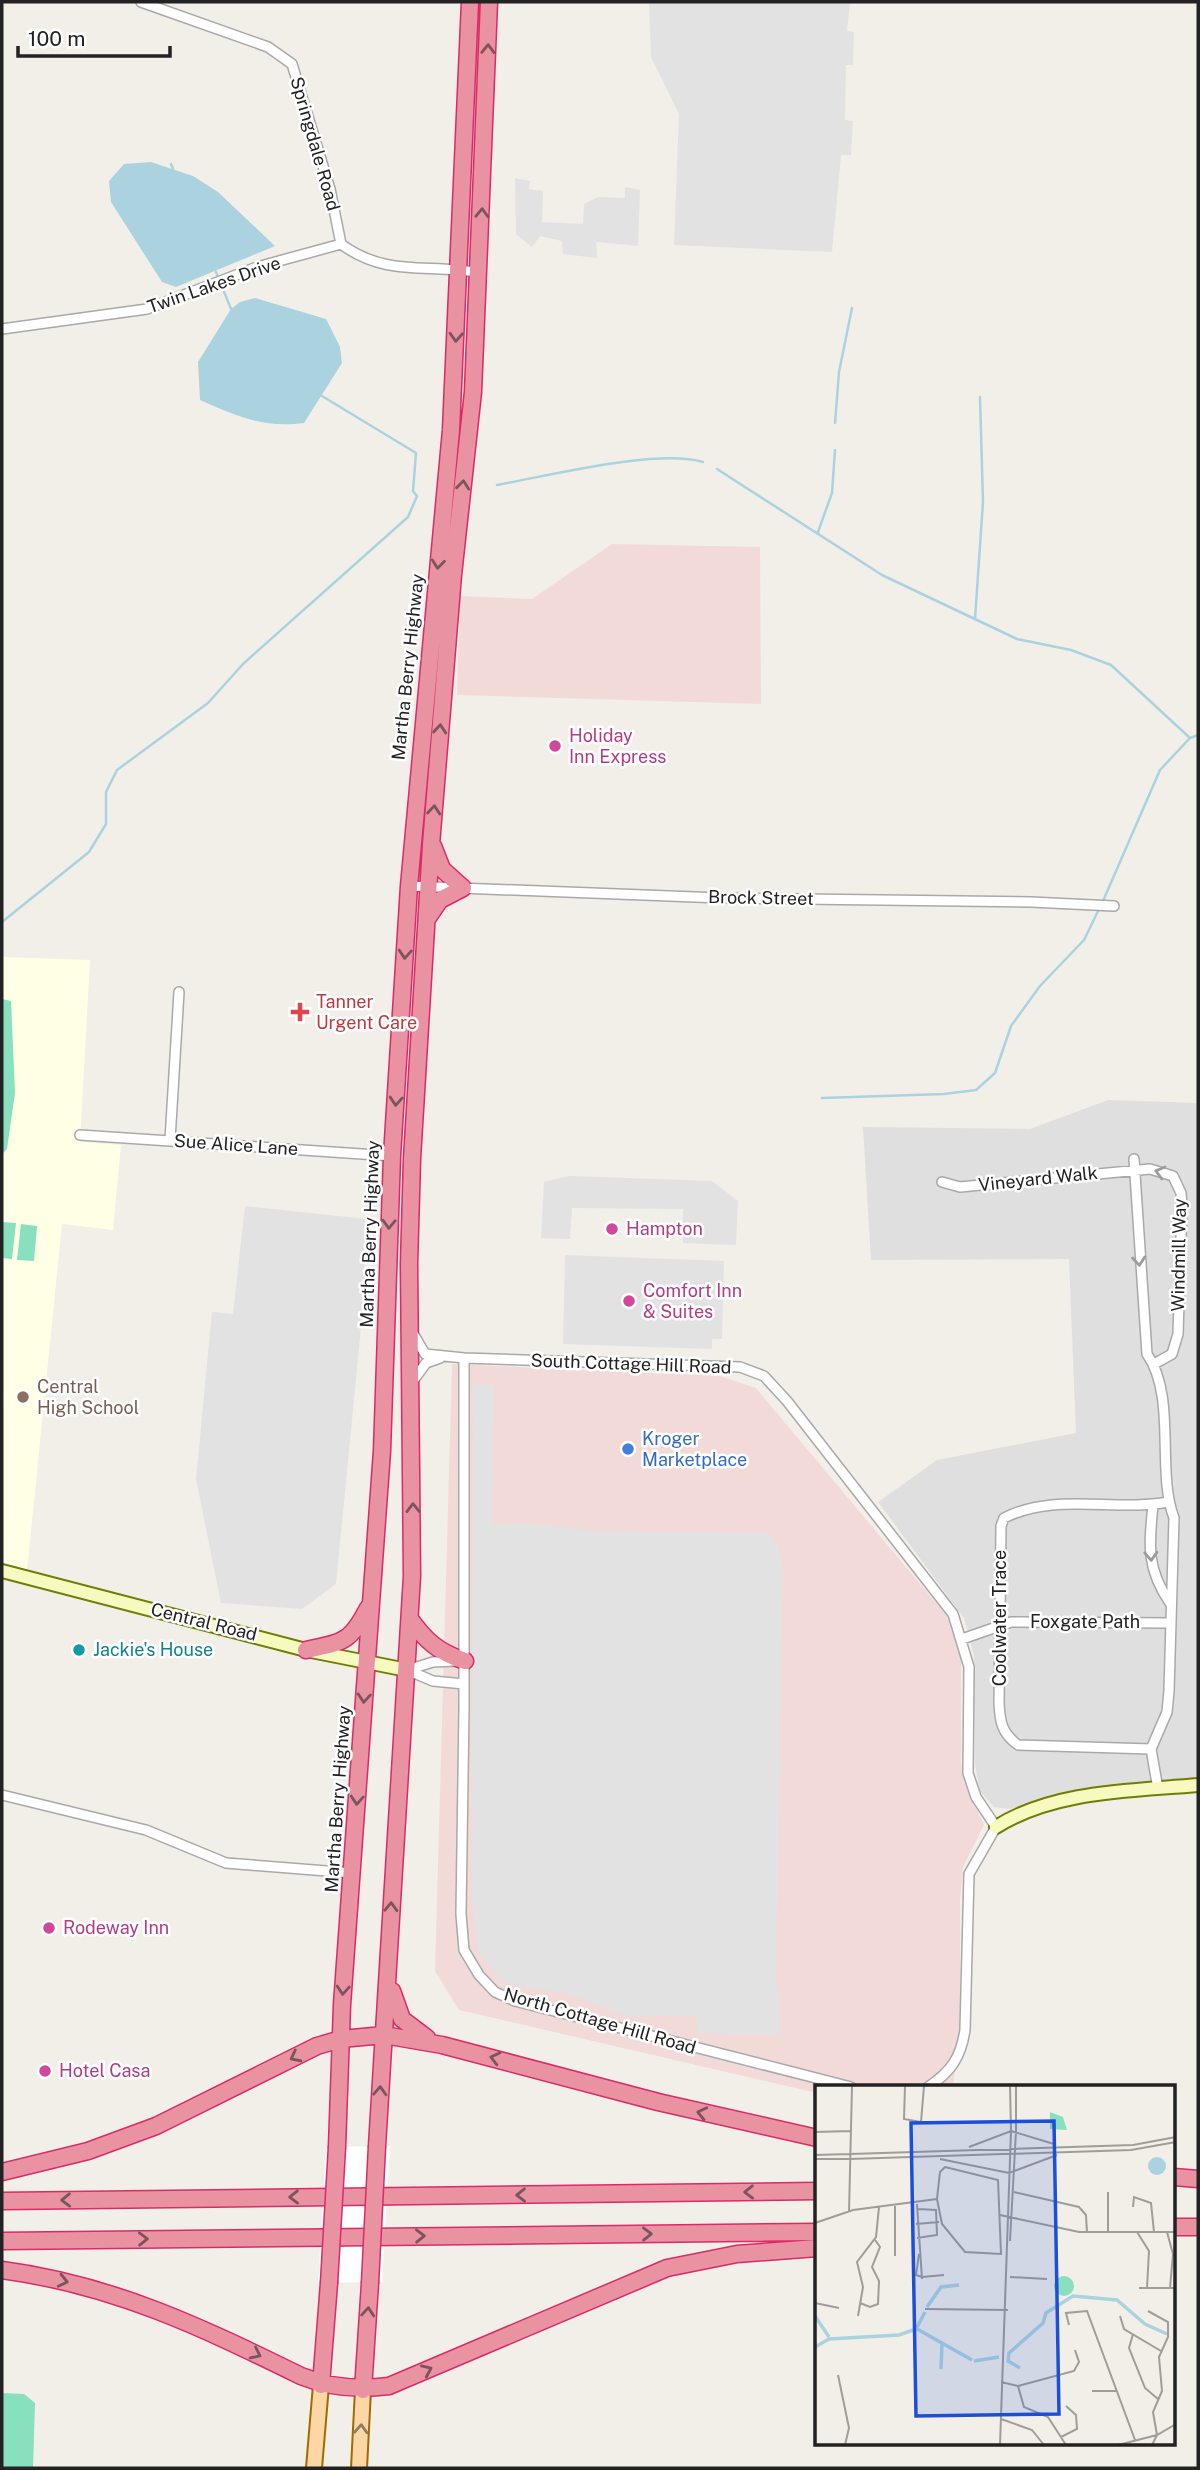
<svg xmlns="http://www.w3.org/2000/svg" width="1200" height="2470" viewBox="0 0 1200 2470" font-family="'Public Sans',sans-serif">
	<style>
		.residential { fill: #e0dfdf }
		.commercial { fill: #f2dad9 }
		.education { fill: #ffffe5 }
		.pitch { fill: #88e0be }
		.parking { fill: #e2e2e2 }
		.water { fill: #aad3df }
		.pier { fill: #fff }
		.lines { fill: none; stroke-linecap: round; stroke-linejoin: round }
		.stream { stroke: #aad3df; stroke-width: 2.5 }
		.street-casing { stroke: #a9a9a9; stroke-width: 12 }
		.secondary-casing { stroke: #707d05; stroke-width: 16 }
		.primary-casing { stroke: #a06b00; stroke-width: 18 }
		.highway-casing { stroke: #dc2a67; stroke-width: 19 }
		.street { stroke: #fff; stroke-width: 9 }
		.secondary { stroke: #f7fabf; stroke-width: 12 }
		.primary { stroke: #fcd6a4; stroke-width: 14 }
		.highway { stroke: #e892a2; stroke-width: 16 }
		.highway-bridge-casing { stroke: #dc2a67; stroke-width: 19; stroke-linecap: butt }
		.highway-bridge { stroke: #e892a2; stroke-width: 16 }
		.oneway { stroke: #7b545c }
		.oneway2 { stroke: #9c9c9c }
		.oneway3 { stroke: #8f7c63 }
		.hotel-dot { fill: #d1479c; stroke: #fff; stroke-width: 2.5 }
		.health-dot { fill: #e0444e; stroke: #fff; stroke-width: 2.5 }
		.education-dot { fill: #8d6e63; stroke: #fff; stroke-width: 2.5 }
		.shop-dot { fill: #3f7fe0; stroke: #fff; stroke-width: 2.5 }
		.culture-dot { fill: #0f9aa8; stroke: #fff; stroke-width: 2.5 }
		.labels { text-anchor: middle; stroke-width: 5; stroke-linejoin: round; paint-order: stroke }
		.street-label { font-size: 18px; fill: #222; stroke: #fff }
		.hotel-label { font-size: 18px; fill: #b23c85; stroke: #fff; text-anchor: start }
		.health-label { font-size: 18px; fill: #be3a42; stroke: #fff; text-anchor: start }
		.education-label { font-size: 18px; fill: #785e54; stroke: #fff; text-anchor: start }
		.shop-label { font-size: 18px; fill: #366cbe; stroke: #fff; text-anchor: start }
		.culture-label { font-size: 18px; fill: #0d838f; stroke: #fff; text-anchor: start }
		.inset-river { fill: none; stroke: #aad3df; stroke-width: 3.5 }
		.inset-road { fill: none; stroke: #9f9d99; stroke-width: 2 }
		.view { fill: #1d4ed8; fill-opacity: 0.15; stroke: #1d4ed8; stroke-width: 3.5 }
		.inset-edge { fill: none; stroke: #222; stroke-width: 3.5 }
	</style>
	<rect width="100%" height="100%" fill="#f2efe9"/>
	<path class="residential" d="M1108,1100l90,3v678l-148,15 -40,13 -16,-2 -14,-16 -5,-26 -1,-109 -10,-38 -86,-116 59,-42 139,-27 -7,-174 -198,1 -8,-133 167,2z"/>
	<path class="commercial" d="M612,544l148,3 1,157 -304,-9 3,-99 72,3z
		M452,1364l268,12 36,12 191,228 14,41v104l3,20 20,44 -21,42 -3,33v126l-7,61h-136v6l-358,-83 -24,-39z"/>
	<path class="education" d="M2,957l88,3 -10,182 41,3 -8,85 -51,-6 -35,347 -25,-7z"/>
	<path class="pitch" d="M2,999l9,2 4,92 -8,56 -5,5z
		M2,1222l14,1 -4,36 -10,-1z
		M21,1224l16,2 -3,35 -17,-1z
		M2,2393l22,1 11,9 -2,65h-31z"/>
	<path class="parking" d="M649,2h201l-3,29 7,1 -1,33h-7l-1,55 8,1 -2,34h-10l-9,97 -158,-7 5,-131 -28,-57z
		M515,178l15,3 -1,8 14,2 -1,31 41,2 1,-20 14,-7 27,1v-11l15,3 -2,56 -42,-4 1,16 -34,-4 -1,-13 -22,-5 -8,11 -16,-13z
		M569,1176l143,5 26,20 -2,44 -53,-2v-34l-111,-1 -2,31 -29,-1 3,-56z
		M245,1206l122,13 -7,119 -24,246 -34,25 -81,-6 -25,-124 16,-167 21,2z
		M565,1255l159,6 -2,78h-10v10l-149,-5z
		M473,1385h21l-2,140 31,-2 67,8 178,2 9,11 6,25 -7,420 3,2 1,44 -82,-2 -1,-17h-68l-63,-23 -60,-9 -27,-30 -7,-55z"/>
	<path class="water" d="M151,162l42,14 25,16 57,54 -99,41 -14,-5 -51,-80 -2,-21 15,-17z
		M255,298l71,21 14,28 2,16 -38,60c-42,5 -65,-6 -104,-23l-2,-38 33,-53 9,-7z"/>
	<path class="pier" d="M390,2146l-8,136 -64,1 8,-136z"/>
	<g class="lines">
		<path class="stream" d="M171,164l2,5
			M216,272l15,37
			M835,423l4,-51 13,-64
			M717,469l165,106 135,64 54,11 40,15 79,73
			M497,485c50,-9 161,-37 206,-23
			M818,532l14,-39 3,-43
			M975,619l8,-117 -3,-105
			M1103,901l57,-131 30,-32 8,-3
			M2,922l87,-70 17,-28v-32l11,-22 91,-67 35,-39 165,-147 9,-21 -4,-5 3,-38 -94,-57
			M822,1098l122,-4 32,-4 19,-17 16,-47 29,-40 44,-46 16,-33"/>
		<defs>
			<path id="street" d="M141,2l127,45 24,17 38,125 11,55c46,34 88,19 139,29
				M2,329l145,-20 110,-42 84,-23
				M409,886l312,12 310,4 83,4
				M80,1135l312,21
				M170,1140l9,-148
				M1134,1159l13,195c30,43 9,117 27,164l-5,173 -2,21 -16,37 7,40
				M942,1182l18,5 190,-18 23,7 8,17 1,14 -4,127 -6,20 -18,10
				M414,1335l11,19 39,4
				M413,1381l13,-18 14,-5
				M1153,1505c-4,40 -7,63 17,98
				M962,1639l49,-17 159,1
				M407,1670l26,11 31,3
				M407,1670l26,-8 23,-1
				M1151,1749l-133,-4c-16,-12 -18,-22 -19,-42l2,-177 3,-8c51,-26 110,-6 164,-16
				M2,1795l144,35 80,33 126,10
				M851,2087l-336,-86 -20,-9 -16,-17 -15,-25 -3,-36 3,-206v-350l276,9 24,9 23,25 166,213 16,53 -1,106 8,24 20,30 -27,47 -4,156c-4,27 -14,42 -37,57"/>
			<path id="secondary" d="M2,1571l304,79 101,20
				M996,1827c58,-37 136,-36 202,-42"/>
			<path id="primary" d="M314,2468l7,-83
				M359,2468l4,-78"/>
			<path id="highway" d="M433,846l9,23 21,19
				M427,919l13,-19 23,-12
				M410,1619c16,22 28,33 55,42
				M306,1650c37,-8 44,-7 62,-42
				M392,1991l10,28 25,19
				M377,2146l35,-570 -3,-312 3,-105 19,-314 22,-270 20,-183 16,-390
				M337,2147l5,-142 40,-554 10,-295 17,-270 42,-456 19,-428
				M2,2172l86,-21 68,-25 161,-80 24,-7 43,-4 58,10 216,57 159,36
				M1174,2177l24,2
				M2,2201l815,-10
				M1174,2227h24
				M2,2241l815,-9
				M2,2270c112,15 199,57 299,106 29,12 57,14 88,10l278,-118 70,-14 80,-6
				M321,2385l8,-102
				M363,2390l7,-107"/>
		</defs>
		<use href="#street" class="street-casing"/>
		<use href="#secondary" class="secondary-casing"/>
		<use href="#primary" class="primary-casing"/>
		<use href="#highway" class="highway-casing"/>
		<use href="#street" class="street"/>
		<use href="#secondary" class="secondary"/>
		<use href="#primary" class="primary"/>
		<use href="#highway" class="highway"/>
		<defs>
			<path id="highway-bridge" d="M329,2283l8,-136
				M370,2283l7,-137"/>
		</defs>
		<use href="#highway-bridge" class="highway-bridge-casing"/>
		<use href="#highway-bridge" class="highway-bridge"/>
	</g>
	<defs><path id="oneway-chevron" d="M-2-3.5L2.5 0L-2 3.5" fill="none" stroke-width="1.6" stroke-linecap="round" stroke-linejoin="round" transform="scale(1.75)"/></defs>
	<g class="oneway">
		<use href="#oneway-chevron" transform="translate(488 49) rotate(-89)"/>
		<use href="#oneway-chevron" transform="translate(482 213) rotate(-88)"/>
		<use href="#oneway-chevron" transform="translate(456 337) rotate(93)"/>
		<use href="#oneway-chevron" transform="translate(463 485) rotate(-84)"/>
		<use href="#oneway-chevron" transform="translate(438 564) rotate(96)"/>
		<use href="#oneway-chevron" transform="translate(440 729) rotate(-85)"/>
		<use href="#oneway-chevron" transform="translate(434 810) rotate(-85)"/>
		<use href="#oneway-chevron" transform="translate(405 954) rotate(94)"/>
		<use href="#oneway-chevron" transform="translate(396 1101) rotate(94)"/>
		<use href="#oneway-chevron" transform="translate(389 1224) rotate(92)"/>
		<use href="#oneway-chevron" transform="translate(413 1508) rotate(-91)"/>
		<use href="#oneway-chevron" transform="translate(364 1698) rotate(95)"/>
		<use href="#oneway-chevron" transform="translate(357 1800) rotate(94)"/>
		<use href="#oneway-chevron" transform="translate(391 1907) rotate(-88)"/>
		<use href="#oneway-chevron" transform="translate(343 1990) rotate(94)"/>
		<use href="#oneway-chevron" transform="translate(295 2057) rotate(153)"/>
		<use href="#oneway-chevron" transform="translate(495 2058) rotate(-166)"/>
		<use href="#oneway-chevron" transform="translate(380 2091) rotate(-87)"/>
		<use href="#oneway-chevron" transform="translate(702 2113) rotate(-167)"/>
		<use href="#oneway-chevron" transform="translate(749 2192) rotate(179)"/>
		<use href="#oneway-chevron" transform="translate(521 2195) rotate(179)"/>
		<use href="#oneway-chevron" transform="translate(294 2197) rotate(179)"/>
		<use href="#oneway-chevron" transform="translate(66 2200) rotate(179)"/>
		<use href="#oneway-chevron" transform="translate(647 2234) rotate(-1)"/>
		<use href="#oneway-chevron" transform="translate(420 2236) rotate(-1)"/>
		<use href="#oneway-chevron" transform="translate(143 2239) rotate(-1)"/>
		<use href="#oneway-chevron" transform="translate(63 2281) rotate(13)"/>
		<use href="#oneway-chevron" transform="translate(368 2312) rotate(-86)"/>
		<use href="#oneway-chevron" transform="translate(256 2354) rotate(26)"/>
		<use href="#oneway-chevron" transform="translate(427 2370) rotate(-24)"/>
	</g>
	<g class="oneway2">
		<use href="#oneway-chevron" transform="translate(1160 1172) rotate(-165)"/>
		<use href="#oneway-chevron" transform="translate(1139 1261) rotate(85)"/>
		<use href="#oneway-chevron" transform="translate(1151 1556) rotate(87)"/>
	</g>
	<use class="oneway3" href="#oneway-chevron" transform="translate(361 2429) rotate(-87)"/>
	<g class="hotel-dot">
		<circle cx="555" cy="746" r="7"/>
		<circle cx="612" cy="1229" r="7"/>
		<circle cx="629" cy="1301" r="7"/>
		<circle cx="49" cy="1928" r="7"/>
		<circle cx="45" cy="2071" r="7"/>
	</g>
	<path class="health-dot" d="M296.5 1001.5h7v7h7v7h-7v7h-7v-7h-7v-7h7z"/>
	<circle class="education-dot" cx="23" cy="1397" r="7"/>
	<circle class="shop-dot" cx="628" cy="1449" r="7"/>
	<circle class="culture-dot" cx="79" cy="1650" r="7"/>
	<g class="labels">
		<g class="street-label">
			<text transform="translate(315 144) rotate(74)" y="6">Springdale Road</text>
			<text transform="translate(214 285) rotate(-19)" y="6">Twin Lakes Drive</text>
			<text transform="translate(408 667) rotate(-84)" y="6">Martha Berry Highway</text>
			<text transform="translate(761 898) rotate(1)" y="6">Brock Street</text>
			<text transform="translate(236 1145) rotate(4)" y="6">Sue Alice Lane</text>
			<text transform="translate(1038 1179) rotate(-6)" y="6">Vineyard Walk</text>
			<text transform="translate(370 1234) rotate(-88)" y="6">Martha Berry Highway</text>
			<text transform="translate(1179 1255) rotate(-89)" y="6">Windmill Way</text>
			<text transform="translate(631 1364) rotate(2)" y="6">South Cottage Hill Road</text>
			<text transform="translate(1000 1618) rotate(-90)" y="6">Coolwater Trace</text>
			<text transform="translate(204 1622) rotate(14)" y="6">Central Road</text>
			<text x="1085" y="1628">Foxgate Path</text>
			<text transform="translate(338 1799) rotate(-86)" y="6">Martha Berry Highway</text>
			<text transform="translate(600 2021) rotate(16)" y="6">North Cottage Hill Road</text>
		</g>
		<g class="hotel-label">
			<text x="569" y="742">Holiday<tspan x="569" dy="21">Inn Express</tspan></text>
			<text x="626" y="1235">Hampton</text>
			<text x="643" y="1297">Comfort Inn<tspan x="643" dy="21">&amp; Suites</tspan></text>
			<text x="63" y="1934">Rodeway Inn</text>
			<text x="59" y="2077">Hotel Casa</text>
		</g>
		<g class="health-label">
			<text x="316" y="1008">Tanner<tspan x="316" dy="21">Urgent Care</tspan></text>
		</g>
		<g class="education-label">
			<text x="37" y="1393">Central<tspan x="37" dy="21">High School</tspan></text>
		</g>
		<g class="shop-label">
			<text x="642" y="1445">Kroger<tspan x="642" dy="21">Marketplace</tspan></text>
		</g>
		<g class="culture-label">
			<text x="93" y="1656">Jackie's House</text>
		</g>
	</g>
	<g transform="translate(815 2085)">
		<rect width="360" height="360" fill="#f2efe9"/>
		<path d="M235,27l13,5 4,13 -17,-1zM239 201a10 10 0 1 1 20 0a10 10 0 1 1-20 0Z" fill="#88e0be"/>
		<path d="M333 81a9 9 0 1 1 18 0a9 9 0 1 1-18 0Z" fill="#aad3df"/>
		<path class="inset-river" d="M112,222l14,-20 18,-2M0,231l14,21M102,244l55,31M0,262l14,-8 70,-4 17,-6 9,-17M159,276l25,-4M205,283l-12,-7 1,-8 34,-30 3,-10 27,-17 44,4 28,24 22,10M126,284l1,-26"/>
		<path class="inset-road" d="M90,1l-1,33 17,3 3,-36M195,1l1,45M201,46v-45M0,47l36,-1M154,62l42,-16 43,13M35,69l283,-9 43,-8M0,70l35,-1M0,74h35M35,74l281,-9 45,-8M125,74l69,14 48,-18M130,82l53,13 3,74 -36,-2 -23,-28 -5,-25 3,-27zM199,107l65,15 7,8 1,18M293,107v41M102,119l5,75M318,122l1,-10 17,6 3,29M34,127l3,-126M185,130l79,17h97M0,138l38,-13 84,-11M101,139l23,-2M322,147l12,19 -2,37M352,147l6,22 -3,34M102,153l20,-3 -1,-25 -18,-1M195,156l6,-110M104,169l-3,21 6,2M80,171v-50M107,192l22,-2M195,192l37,2M324,203h37M0,218l24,5M45,218l10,4 8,-3 1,-23 -7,-14 8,-20 -5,-7M110,224l83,1M333,226l20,11v15l-9,20 3,34 -9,21 4,23 -5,10M43,231l5,-29 -6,-25 19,-25 3,-30M305,231l4,13 37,22M254,240l-3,-12 21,-2 48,129M318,249l-4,14 16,40 13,11M23,290l11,53 -4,17M186,297l17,4 6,21 24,10 18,28M203,301l56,-15 5,-9 -4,-12M277,306h24M186,334l31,11 12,15M246,352l16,-8 -1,-14 -10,-9M185,360l11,-314M303,360l39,-10 19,-11"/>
		<path class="view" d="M239,36l5,293 -143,2 -5,-293z"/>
		<rect width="360" height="360" class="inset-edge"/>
	</g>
	<rect width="1200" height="2470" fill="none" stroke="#222222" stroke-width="7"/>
	<path d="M18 46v10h152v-10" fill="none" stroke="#222222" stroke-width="3.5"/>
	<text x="28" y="46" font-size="21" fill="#222222" stroke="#ffffff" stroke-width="5" paint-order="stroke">100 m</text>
</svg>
